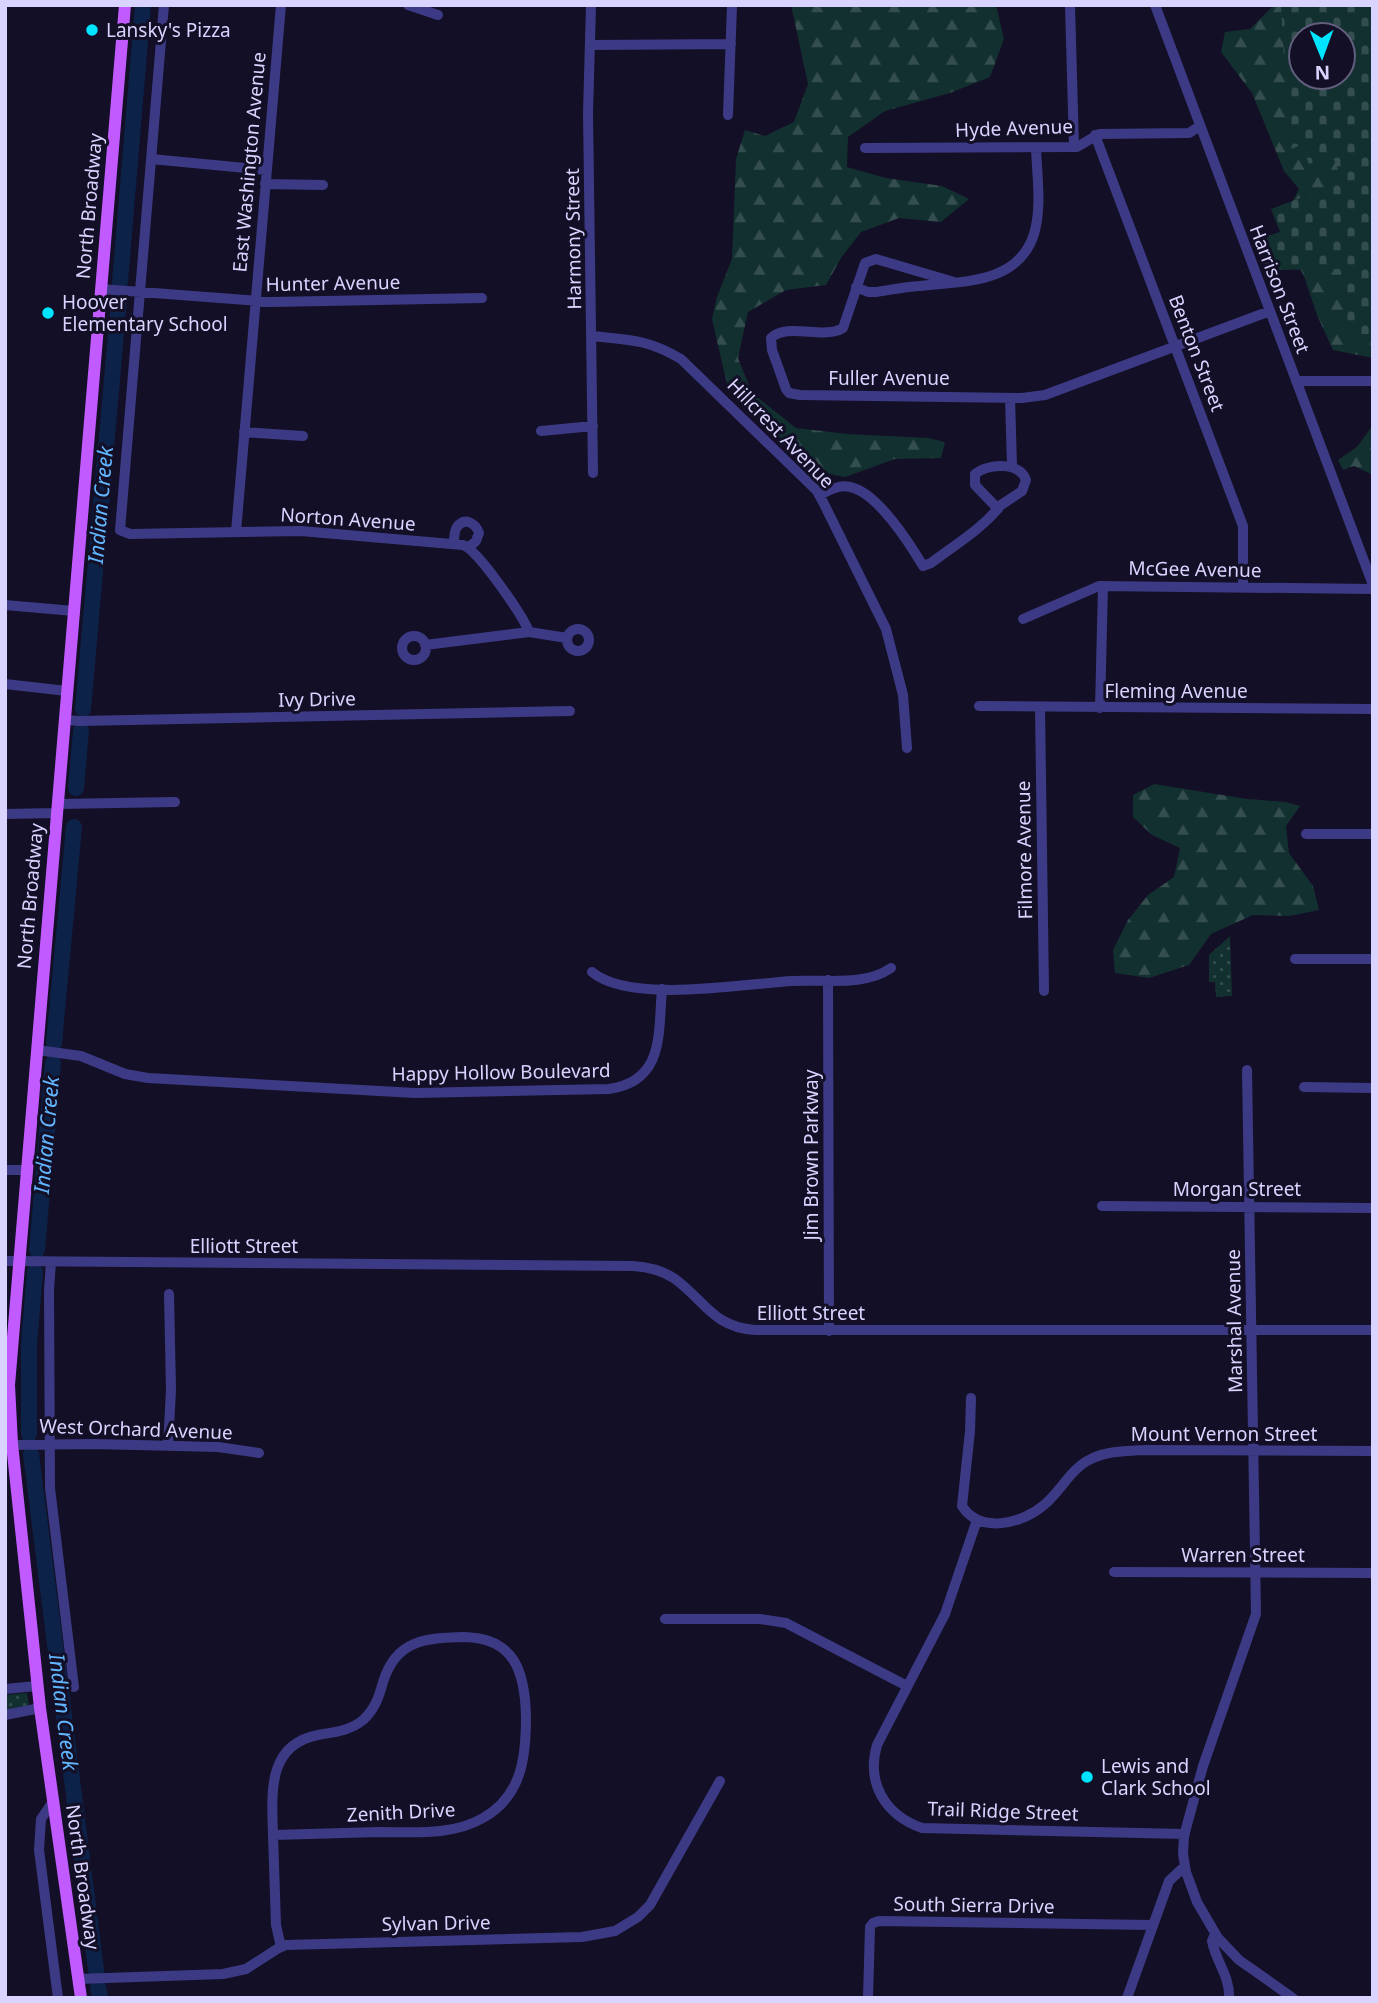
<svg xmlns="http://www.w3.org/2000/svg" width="1378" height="2003" viewBox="0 0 1378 2003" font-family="'Noto Sans',sans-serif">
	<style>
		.forest { fill: url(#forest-firs); fill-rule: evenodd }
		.cemetery { fill: url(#cemetery-stones); fill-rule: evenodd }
		.park { fill: url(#park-dots) }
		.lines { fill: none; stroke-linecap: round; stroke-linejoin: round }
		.river { stroke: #0c2248; stroke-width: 16 }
		.minor { stroke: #3d3a85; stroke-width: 10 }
		.major { stroke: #c25bff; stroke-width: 12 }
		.poi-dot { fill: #00e5ff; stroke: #130f26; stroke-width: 2.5 }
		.labels { text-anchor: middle; stroke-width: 6; stroke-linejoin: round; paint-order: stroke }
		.poi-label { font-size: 19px; fill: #d9d4ff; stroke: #130f26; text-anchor: start }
		.street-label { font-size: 19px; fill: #d9d4ff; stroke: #130f26 }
		.water-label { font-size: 21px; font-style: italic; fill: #62b6ff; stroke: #130f26 }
	</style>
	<defs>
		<pattern id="forest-firs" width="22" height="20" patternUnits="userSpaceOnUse" patternTransform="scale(1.75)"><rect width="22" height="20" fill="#12302f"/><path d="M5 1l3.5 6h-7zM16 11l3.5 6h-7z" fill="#344d4e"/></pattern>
		<pattern id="cemetery-stones" width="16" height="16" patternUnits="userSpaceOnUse" patternTransform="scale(1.75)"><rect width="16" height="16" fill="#12302f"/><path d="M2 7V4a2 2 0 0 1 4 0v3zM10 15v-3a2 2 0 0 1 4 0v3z" fill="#344d4e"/></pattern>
		<pattern id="park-dots" width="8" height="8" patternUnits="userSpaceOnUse" patternTransform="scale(1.75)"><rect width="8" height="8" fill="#12302f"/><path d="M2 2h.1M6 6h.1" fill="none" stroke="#344d4e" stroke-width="1.8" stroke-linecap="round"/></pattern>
	</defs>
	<rect width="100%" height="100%" fill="#130f26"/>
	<path class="forest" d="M791,5h205l8,34 -14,38 -40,16 -65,18 -37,26 -1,30 39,11 56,8 27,13 -28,23 -42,-4 -38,14 -20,26 -15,27 -40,5 -38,22 -10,46 14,35 44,35 51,6 81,4 17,4 -4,16 -46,1 -50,18 -39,-8 -79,-85 -15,-65 5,-22 15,-38 4,-100 9,-29 20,6 29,-14 14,-38z
		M1274,5h99v353l-40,-8 -16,-35 -13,-39 -21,-41 2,-19 14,-27 -15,-18 -32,-78 -31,-41 4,-20 25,-3zM1301,35h42v42h-42z
		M1373,425v50l-19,-9 -11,4 -5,-10 19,-13z
		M1154,784l93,15 39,3 14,4 -14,20 3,27 24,33 6,24 -29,6 -37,-1 -42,19 -22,31 -40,13 -34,-5 -2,-23 15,-30 20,-25 26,-18 6,-29 -28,-13 -19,-18v-22z"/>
	<path class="cemetery" d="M1281,5h92v329h-28l-4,-65 -74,1 -11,-30 24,-8 -9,-23 72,-27 -11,-27 -23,9 -8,-19 -12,5zM1301,35h42v42h-42z"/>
	<path class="park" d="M1230,936l2,60 -16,1 -1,-15h-6v-27z
		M27,1693l2,12 -24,5v-15z"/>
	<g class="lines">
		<path class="river" d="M120,282l23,-277
			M83,709l36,-409
			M76,788l5,-57
			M54,1043l20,-216
			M37,1250l16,-187
			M29,1434v-90l6,-72
			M31,1454l65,516
			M98,1986l2,12"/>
		<path class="minor" d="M164,5l-44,525 10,4 171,-3 162,14c15,5 60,71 66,87
			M408,5l30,10
			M591,5l-3,108 5,360
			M1070,5l4,142
			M1155,5l218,580
			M591,45l140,-1
			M728,115l4,-110
			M1095,135l148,391v62
			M865,148l212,-1 22,-13 90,-1 11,-7
			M151,159l115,11
			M265,184l58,1
			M954,282l-78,-23 -11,4 -22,65c-19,12 -56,-6 -72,10l1,12 14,39 3,4 11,2 222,3 23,-3 225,-84
			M856,287l12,5h8c14,-2 28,-5 43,-6 42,-5 99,-1 115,-52 8,-26 3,-59 2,-86
			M101,289l171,13 210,-4
			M592,336c38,4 55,3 89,23l98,95 38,37 6,11 63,127 17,66 4,53
			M1296,381h77
			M1010,398l2,68
			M541,431l52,-5
			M244,432l59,4
			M819,495c10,-4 20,-11 31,-8 27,5 60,57 73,79l8,-3c24,-18 51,-34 70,-58l21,-14 4,-11c-6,-18 -37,-17 -51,-6v11l23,24
			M236,532l45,-527
			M454,544c0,-5 0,-13 3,-17 8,-11 19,-3 22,6l-3,8 -7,6
			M5,605l69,6
			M1023,619l76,-33 274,3
			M567 640a11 11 0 1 1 22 0a11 11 0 1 1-22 0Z
			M402 648a12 12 0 1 1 24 0a12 12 0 1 1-24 0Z
			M425,645l104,-13 38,6
			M5,684l62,7
			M979,706l394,3
			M1040,707l4,284
			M1100,708l3,-122
			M65,720l15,1 490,-10
			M58,804l117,-2
			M5,814l52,-1
			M1306,834h67
			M1295,959h78
			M592,972c38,32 151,12 200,9 32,-2 72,6 99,-13
			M828,980l1,351
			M37,1050l44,6 44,18 23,4 267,15 194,-4c56,-8 49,-56 53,-100
			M1247,1070l9,544 -53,152 -19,70 -1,18 3,18 11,30 21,36 21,22 54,38
			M1304,1087l69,1
			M5,1170h22
			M1102,1206l271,2
			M5,1261l628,5c15,1 29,4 42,13 30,22 38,48 80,51h618
			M51,1262l-2,28 1,198 24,199
			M971,1398l-1,33 -8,75c18,28 60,18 82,-1 17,-14 27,-37 47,-46 16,-8 36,-8 54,-9l228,1
			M5,1445l89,-1 124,3 41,6
			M168,1446l3,-56 -2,-96
			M977,1520l-32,94 -68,131c-11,38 8,70 45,83l263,6
			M1114,1572l259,1
			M665,1619h95l26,4 121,63
			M464,1637c51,1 61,35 62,80 0,40 -4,79 -43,101 -31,18 -70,14 -104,14 -35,1 -71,2 -106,3 -1,-40 -7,-90 45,-100 16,-3 32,-4 45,-15 12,-11 16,-23 20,-38 13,-42 42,-44 81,-45z
			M5,1689l32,-3
			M5,1715l35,-7
			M52,1803l-11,16 -2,31 19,148
			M273,1835l3,90 5,22
			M1215,1934l-3,7c4,21 18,35 17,57
			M78,1979l145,-5 23,-5 31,-20 9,-4 296,-8 33,-6 23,-14 12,-12 70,-124
			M868,1998l2,-71 3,-4 6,-2 273,4
			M1127,1998l42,-117 16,-15"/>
		<path class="major" d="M81,1998l-41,-290 -28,-264 -3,-59 116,-1380"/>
	</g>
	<g class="poi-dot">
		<circle cx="92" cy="30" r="7"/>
		<circle cx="48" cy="313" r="7"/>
		<circle cx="1087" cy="1777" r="7"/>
	</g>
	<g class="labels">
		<g class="poi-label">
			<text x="106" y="37">Lansky's Pizza</text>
			<text x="62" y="309">Hoover<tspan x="62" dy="22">Elementary School</tspan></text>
			<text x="1101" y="1773">Lewis and<tspan x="1101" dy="22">Clark School</tspan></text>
		</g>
		<g class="street-label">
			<text transform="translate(1014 128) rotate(-2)" y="7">Hyde Avenue</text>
			<text transform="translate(249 162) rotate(-85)" y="7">East Washington Avenue</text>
			<text transform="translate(89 206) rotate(-85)" y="7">North Broadway</text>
			<text transform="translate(573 239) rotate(-91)" y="7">Harmony Street</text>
			<text transform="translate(333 283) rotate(-1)" y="7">Hunter Avenue</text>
			<text transform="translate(1280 289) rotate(69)" y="7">Harrison Street</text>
			<text transform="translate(1197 353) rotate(69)" y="7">Benton Street</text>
			<text x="889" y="385">Fuller Avenue</text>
			<text transform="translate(781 433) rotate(46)" y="7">Hillcrest Avenue</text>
			<text transform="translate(348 519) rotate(4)" y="7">Norton Avenue</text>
			<text transform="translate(1195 569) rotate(1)" y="7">McGee Avenue</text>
			<text x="1176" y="698">Fleming Avenue</text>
			<text transform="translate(317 699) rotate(-1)" y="7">Ivy Drive</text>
			<text transform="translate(1024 850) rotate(-91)" y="7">Filmore Avenue</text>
			<text transform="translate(30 896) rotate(-85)" y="7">North Broadway</text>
			<text transform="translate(501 1072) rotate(-1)" y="7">Happy Hollow Boulevard</text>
			<text transform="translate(811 1155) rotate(-90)" y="7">Jim Brown Parkway</text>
			<text x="1237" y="1196">Morgan Street</text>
			<text x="244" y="1253">Elliott Street</text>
			<text x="811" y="1320">Elliott Street</text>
			<text transform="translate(1234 1321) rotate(-91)" y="7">Marshal Avenue</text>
			<text transform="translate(136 1429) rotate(2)" y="7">West Orchard Avenue</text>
			<text x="1224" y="1441">Mount Vernon Street</text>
			<text x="1243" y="1562">Warren Street</text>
			<text transform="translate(1003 1811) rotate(2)" y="7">Trail Ridge Street</text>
			<text transform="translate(401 1812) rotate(-3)" y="7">Zenith Drive</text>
			<text transform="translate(83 1877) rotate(82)" y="7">North Broadway</text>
			<text transform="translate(974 1905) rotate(1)" y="7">South Sierra Drive</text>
			<text transform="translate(436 1923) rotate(-1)" y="7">Sylvan Drive</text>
		</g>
		<g class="water-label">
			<text transform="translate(101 505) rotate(-85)" y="7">Indian Creek</text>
			<text transform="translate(47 1135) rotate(-85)" y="7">Indian Creek</text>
			<text transform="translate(63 1712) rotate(83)" y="7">Indian Creek</text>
		</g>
	</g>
	<rect width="1378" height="2003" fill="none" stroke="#d9d4ff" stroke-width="14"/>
	<g transform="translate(1322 56) rotate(179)"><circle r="33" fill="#130f26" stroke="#625e7d" stroke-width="2"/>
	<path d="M0-5L12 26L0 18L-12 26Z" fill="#00e5ff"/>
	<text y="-10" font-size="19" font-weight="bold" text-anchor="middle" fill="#d9d4ff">N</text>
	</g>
</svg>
